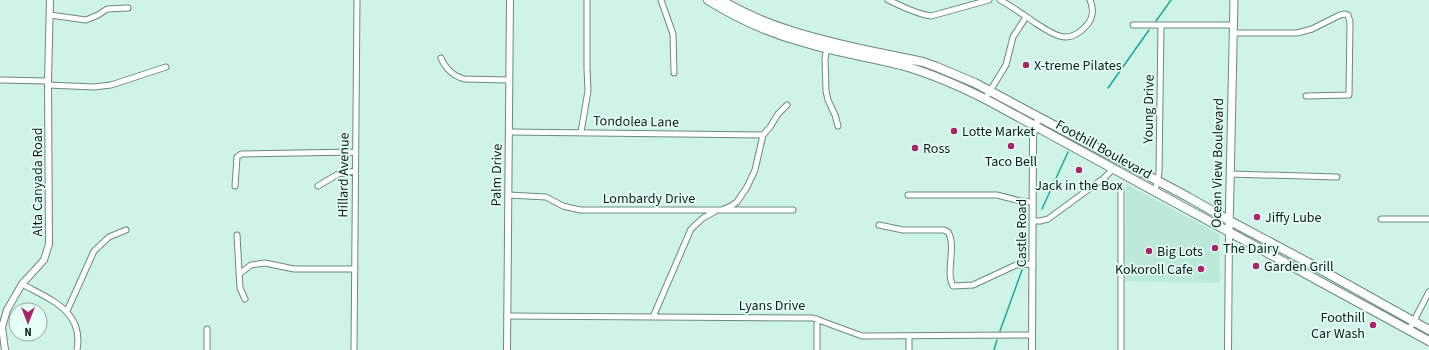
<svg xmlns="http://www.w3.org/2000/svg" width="1429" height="350" viewBox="0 0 1429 350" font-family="'Source Sans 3',sans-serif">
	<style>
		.built { fill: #bde9db }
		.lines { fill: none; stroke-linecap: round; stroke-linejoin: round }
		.stream { stroke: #19ab8e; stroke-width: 1.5 }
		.minor-casing { stroke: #6a8a80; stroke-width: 7 }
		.tertiary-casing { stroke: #6a8a80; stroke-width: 8 }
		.secondary-casing { stroke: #6a8a80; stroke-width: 9 }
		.primary-casing { stroke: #6a8a80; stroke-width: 10 }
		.minor { stroke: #fff; stroke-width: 5 }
		.tertiary { stroke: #fff; stroke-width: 6 }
		.secondary { stroke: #fff; stroke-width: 7 }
		.primary { stroke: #fff; stroke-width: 8 }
		.poi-dot { fill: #ab246b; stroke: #e3fff6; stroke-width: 1.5 }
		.labels { text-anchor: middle; stroke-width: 3.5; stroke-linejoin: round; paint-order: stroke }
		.poi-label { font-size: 14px; fill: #101d19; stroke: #e3fff6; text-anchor: start }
		.street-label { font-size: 14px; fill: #101d19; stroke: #e3fff6 }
	</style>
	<rect width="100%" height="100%" fill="#d0f3e8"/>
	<path class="built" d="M1126,184l93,50 1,49 -95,-2z"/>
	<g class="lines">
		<path class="stream" d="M1156,21l15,-21
			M1108,88l41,-58
			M1042,209l26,-57
			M1000,331l22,-61
			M994,350l3,-10"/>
		<defs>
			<path id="minor" d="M661,0l12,34 1,39
				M888,0c14,6 27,14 43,16l58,-16
				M1000,0c13,7 25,16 37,24 18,12 32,21 49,2 7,-7 8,-17 4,-26
				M50,15l36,5 12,-5 9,-6 21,-1
				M1133,25h101
				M1234,33h63l15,-4 28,-14 5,-1 3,1 2,7 -1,73 -43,1
				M827,47l-2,12 1,32 2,9 7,15 3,11
				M441,58c4,10 13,19 24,21l44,1
				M0,80l48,1
				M48,85l46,2 17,-2 55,-18
				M985,99l21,-34 7,-28 13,-20
				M509,132l254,3
				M581,132l7,-41 -1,-23v-68
				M1230,174l107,3
				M235,186l2,-29 4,-3 114,-2
				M318,186l20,-12 17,-3
				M1155,192l4,-19 2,-148
				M508,195l38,2 17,9 17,4h213
				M908,195h89l23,6 13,1
				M724,209l7,-3 6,-4 10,-15 8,-17 8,-35 7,-8 8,-13 9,-9
				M1381,219h48
				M1034,221h6l8,-2 56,-41 9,-9
				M879,225l24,5h41l4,2c9,14 -3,40 5,54l20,-1 43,-20 17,-1
				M237,235l3,53 5,11
				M239,274l12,-9 14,-2 29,6h61
				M22,284c29,16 62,27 55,66
				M67,311l27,-60 15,-14 17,-7
				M507,316l306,2 49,18 170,-1
				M653,317l38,-88 12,-11 11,-6
				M1409,330l20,-38
				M909,336v14
				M207,350v-21
				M354,350l3,-350
				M817,350v-31
				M1121,350v-160"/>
			<path id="tertiary" d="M5,350l-3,-23 5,-17 15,-26 22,-24 5,-16 -1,-163 2,-81
				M507,350l3,-350
				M1032,350l1,-213 2,-11 4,-8
				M1228,350l1,-118"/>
			<path id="secondary" d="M1229,232l5,-232"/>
			<path id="primary" d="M708,0c29,18 61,33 95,42 32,10 66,15 98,23 32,9 61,22 90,37l438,239
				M721,0c43,26 90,38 139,49 21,4 42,9 63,13l14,5 38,16 213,114 42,24 79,42 120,67"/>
		</defs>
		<use href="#minor" class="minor-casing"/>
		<use href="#tertiary" class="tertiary-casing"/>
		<use href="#secondary" class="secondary-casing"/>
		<use href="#primary" class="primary-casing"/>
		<use href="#minor" class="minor"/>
		<use href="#tertiary" class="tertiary"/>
		<use href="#secondary" class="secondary"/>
		<use href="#primary" class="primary"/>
	</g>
	<g class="poi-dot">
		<circle cx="1026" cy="65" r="4"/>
		<circle cx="954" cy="131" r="4"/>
		<circle cx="1011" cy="146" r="4"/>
		<circle cx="915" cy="148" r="4"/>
		<circle cx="1079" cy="170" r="4"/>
		<circle cx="1257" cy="217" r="4"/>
		<circle cx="1215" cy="248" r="4"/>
		<circle cx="1149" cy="251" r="4"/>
		<circle cx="1256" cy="266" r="4"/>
		<circle cx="1201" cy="269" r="4"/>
		<circle cx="1373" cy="325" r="4"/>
	</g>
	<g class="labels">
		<g class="poi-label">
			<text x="1034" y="70">X-treme Pilates</text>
			<text x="962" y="136">Lotte Market</text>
			<text x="923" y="153">Ross</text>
			<text x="1011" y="166" text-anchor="middle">Taco Bell</text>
			<text x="1079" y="190" text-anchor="middle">Jack in the Box</text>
			<text x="1265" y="222">Jiffy Lube</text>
			<text x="1223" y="253">The Dairy</text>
			<text x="1157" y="256">Big Lots</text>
			<text x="1264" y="271">Garden Grill</text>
			<text x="1193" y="274" text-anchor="end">Kokoroll Cafe</text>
			<text x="1365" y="322" text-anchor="end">Foothill<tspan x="1365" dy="16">Car Wash</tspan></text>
		</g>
		<g class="street-label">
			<text transform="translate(1148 109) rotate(-89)" y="5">Young Drive</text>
			<text transform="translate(636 121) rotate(1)" y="5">Tondolea Lane</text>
			<text transform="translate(1104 149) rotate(29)" y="5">Foothill Boulevard</text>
			<text transform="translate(1217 163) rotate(-89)" y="5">Ocean View Boulevard</text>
			<text transform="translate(343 175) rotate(-89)" y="5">Hillard Avenue</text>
			<text transform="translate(496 175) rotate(-89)" y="5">Palm Drive</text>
			<text transform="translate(37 182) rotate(-90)" y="5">Alta Canyada Road</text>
			<text x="649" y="203">Lombardy Drive</text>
			<text transform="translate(1021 233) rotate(-90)" y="5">Castle Road</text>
			<text x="772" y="310">Lyans Drive</text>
		</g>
	</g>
	<g transform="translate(28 322) rotate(180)"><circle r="19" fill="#e3fff6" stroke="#8fa59e"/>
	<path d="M0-3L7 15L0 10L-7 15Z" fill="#ab246b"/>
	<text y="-6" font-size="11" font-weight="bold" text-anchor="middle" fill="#101d19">N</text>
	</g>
</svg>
